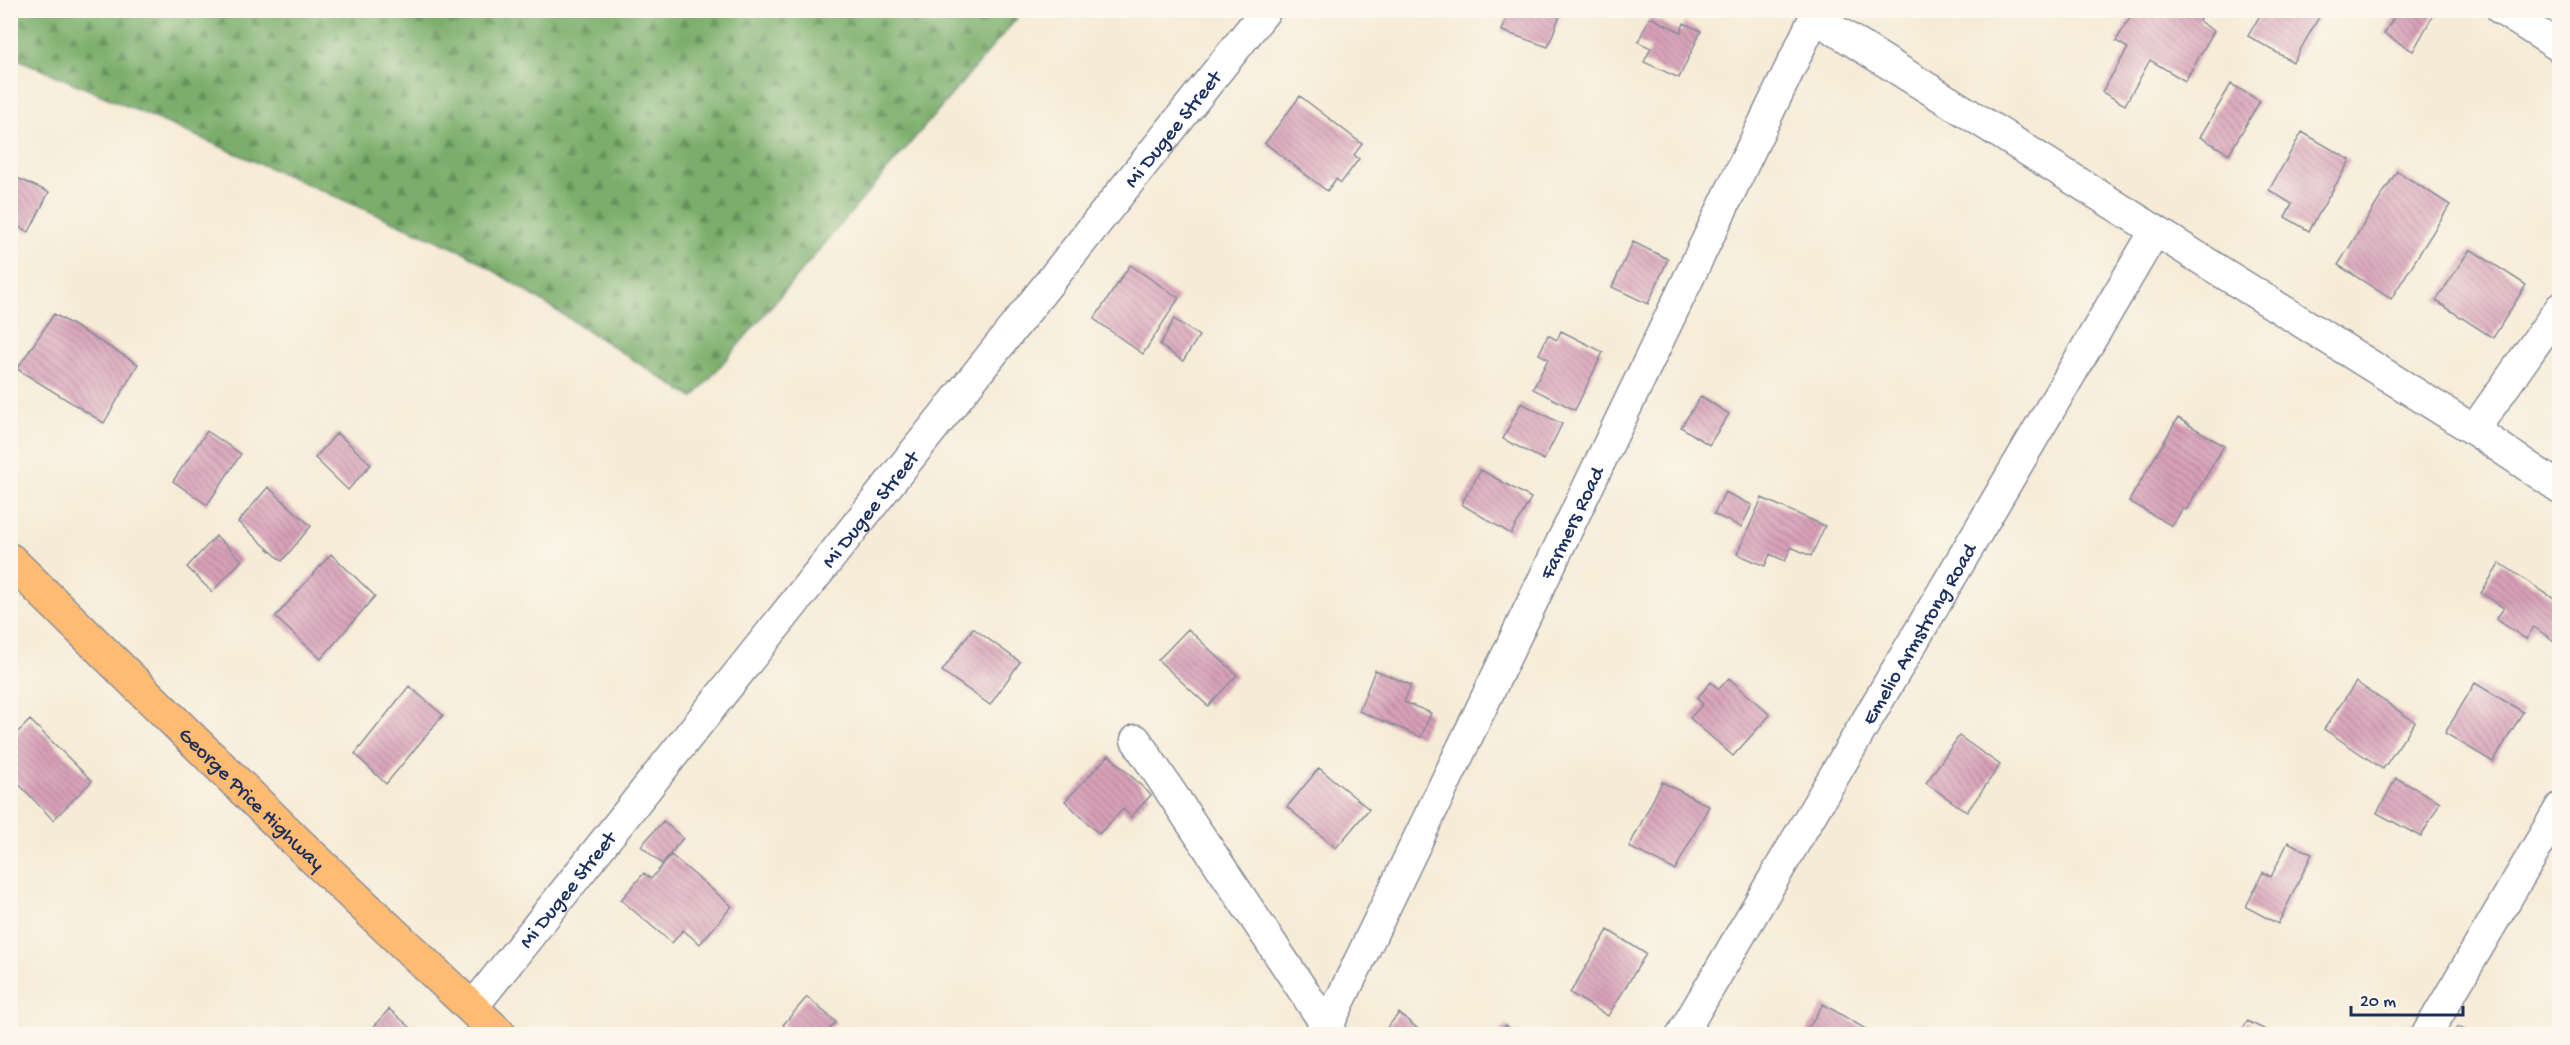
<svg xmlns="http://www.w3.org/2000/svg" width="2570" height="1045" viewBox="0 0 2570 1045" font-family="'Gochi Hand',sans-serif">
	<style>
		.forest { fill: url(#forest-firs); stroke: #4a6e64; stroke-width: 1.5 }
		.building { fill: url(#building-back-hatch) }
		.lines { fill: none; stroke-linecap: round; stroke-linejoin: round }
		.street-casing { stroke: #888d9a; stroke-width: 33 }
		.highway-casing { stroke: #888d9a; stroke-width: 36 }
		.street { stroke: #fff; stroke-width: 30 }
		.highway { stroke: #ffbb71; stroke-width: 33 }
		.labels { text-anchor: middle; stroke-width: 4.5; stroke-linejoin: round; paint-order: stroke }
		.street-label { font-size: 21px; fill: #1b2f5e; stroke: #fbf7ec }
	</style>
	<defs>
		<pattern id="forest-firs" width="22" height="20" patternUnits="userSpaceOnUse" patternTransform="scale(1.5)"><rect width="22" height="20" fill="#7aae6a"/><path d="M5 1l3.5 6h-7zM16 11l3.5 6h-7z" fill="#638e5a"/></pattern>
		<pattern id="building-back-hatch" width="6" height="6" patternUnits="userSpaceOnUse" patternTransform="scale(1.5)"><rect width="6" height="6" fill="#d8a1b8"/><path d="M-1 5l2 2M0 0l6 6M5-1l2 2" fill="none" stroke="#ae8499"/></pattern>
	</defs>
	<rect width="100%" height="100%" fill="#fbf7ec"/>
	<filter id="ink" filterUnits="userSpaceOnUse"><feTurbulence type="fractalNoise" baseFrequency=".0167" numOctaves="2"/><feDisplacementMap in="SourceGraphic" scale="12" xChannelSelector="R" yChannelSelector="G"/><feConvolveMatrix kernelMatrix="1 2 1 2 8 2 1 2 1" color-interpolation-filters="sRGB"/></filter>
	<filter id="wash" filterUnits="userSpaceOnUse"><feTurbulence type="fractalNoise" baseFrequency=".008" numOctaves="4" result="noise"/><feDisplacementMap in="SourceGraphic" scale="24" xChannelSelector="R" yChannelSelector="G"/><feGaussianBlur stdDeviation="1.35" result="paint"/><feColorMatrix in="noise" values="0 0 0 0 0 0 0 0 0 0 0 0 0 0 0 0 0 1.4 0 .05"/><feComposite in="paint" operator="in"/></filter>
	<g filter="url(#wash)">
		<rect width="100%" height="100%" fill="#f6ebd6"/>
		<path class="forest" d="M11,10h1012v1l-330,387 -227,-145 -455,-197z"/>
		<g id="blocks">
			<path class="building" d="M1509,10h53l-14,37 -46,-16z
				M2134,10h70l-5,11 15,10 -29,50 -35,-21 -25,45 -23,-13 26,-44 -12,-7z
				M2263,10h60l-30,52 -45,-26z
				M2398,10h38l-23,41 -29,-17z
				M1650,17l31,15 3,-9 17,8 -22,47 -35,-16 7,-14 -13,-6z
				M2231,84l29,17 -31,53 -29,-17z
				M1300,96l62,48 -8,11 5,4 -18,24 -5,-4 -9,12 -62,-48z
				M2302,132l48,28 -41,71 -24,-14 7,-13 -23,-14z
				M2397,171l53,34 -59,94 -53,-34z
				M10,175l39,17 -20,40 -19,-9z
				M1633,242l35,17 -20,45 -36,-17z
				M2470,249l56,36 -33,53 -57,-37z
				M1130,265l49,33 -36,56 -49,-35z
				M54,314l84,50 -34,59 -87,-54z
				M1174,319l25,17 -16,25 -23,-16z
				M1561,331l42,21 -28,58 -42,-21 15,-30 -9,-5 9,-19 9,5z
				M1701,396l28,18 -20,31 -28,-18z
				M1521,403l41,21 -18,36 -41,-21z
				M2178,418l46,28 -38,64 -3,-2 -11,18 -43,-25z
				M207,431l34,23 -34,51 -34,-24z
				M337,433l34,31 -23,26 -33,-32z
				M1481,470l50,28 -20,36 -50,-30z
				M268,487l43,39 -29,35 -44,-39z
				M1725,492l27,13 -11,22 -27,-13z
				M1762,498l63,28 -14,30 -20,-9 -6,14 -15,-7 -5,12 -28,-12z
				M216,536l26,24 -30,32 -25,-25z
				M331,554l44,42 -54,63 -46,-42z
				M2500,563l60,40v42l-26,-18 -8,12 -30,-20 8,-11 -23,-15z
				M973,628l47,34 -30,43 -48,-34z
				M1188,629l49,46 -29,31 -50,-46z
				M1375,670l36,15 -7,17 27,11 -10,24 -62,-26z
				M1729,678l41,37 -37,41 -43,-38 13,-14 -6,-6 14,-16 8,7z
				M2356,682l59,40 -32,47 -59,-40z
				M2475,683l48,29 -30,50 -48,-29z
				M409,686l34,29 -57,69 -31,-30z
				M30,720l62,61 -39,39 -37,-39 -6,6v-47z
				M1959,736l41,29 -33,47 -41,-29z
				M1109,755l42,40 -20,22 -8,-8 -24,25 -34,-33z
				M1319,768l50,41 -33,39 -49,-41z
				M2396,778l44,24 -19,35 -44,-24z
				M1662,782l47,24 -34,64 -46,-23z
				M663,821l20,17 -21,26 -21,-18z
				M2288,842l24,12 -34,70 -32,-17 17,-35 8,5z
				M671,855l61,51 -32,38 -17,-14 -11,13 -51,-43 23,-27 7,6z
				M1608,930l38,24 -38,62 -38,-23z
				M807,997l29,25 -11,12h-31l-11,-9z
				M1823,1004l51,30h-69z
				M389,1009l29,25h-50z
				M1399,1013l25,21h-42z
				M2247,1021l27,13h-34z
				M1506,1025l10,9h-18z
				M2457,1027l19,7h-22z"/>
		</g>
	</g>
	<g filter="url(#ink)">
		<use href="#blocks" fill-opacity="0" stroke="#888d9a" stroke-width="1.5"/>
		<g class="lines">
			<defs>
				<g id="street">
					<path d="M2502,10l58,37"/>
					<path d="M1814,17l660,413 86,58"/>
					<path d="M2474,430l86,-122"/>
					<path d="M1136,740l192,288"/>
					<path id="s1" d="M472,1008l794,-998"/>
					<path id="s2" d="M1324,1034l494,-1024"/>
					<path id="s3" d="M1682,1034l473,-803"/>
					<path d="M2427,1034l133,-226"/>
				</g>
				<g id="highway">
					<path id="s4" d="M10,560l289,284 200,190"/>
				</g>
			</defs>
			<use href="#street" class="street-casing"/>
			<use href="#highway" class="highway-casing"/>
			<use href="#street" class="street"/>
			<use href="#highway" class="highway"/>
		</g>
	</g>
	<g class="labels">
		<g class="street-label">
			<text dy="7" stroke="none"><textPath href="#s1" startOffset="1124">Mi Dugee Street</textPath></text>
			<text dy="7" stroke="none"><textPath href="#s1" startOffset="638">Mi Dugee Street</textPath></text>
			<text dy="7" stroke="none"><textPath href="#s2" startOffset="568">Farmers Road</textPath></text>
			<text dy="7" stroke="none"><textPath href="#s3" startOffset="465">Emelio Armstrong Road</textPath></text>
			<text dy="7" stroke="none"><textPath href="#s4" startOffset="340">George Price Highway</textPath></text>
			<text dy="7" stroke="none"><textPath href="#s1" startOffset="152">Mi Dugee Street</textPath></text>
		</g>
	</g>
	<rect width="2570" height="1045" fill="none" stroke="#fbf7ec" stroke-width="36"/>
	<path d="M2351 1006v9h112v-9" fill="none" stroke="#1b2f5e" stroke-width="3"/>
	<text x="2360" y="1006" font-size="18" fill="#1b2f5e" stroke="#fbf7ec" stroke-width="4.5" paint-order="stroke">20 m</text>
</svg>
